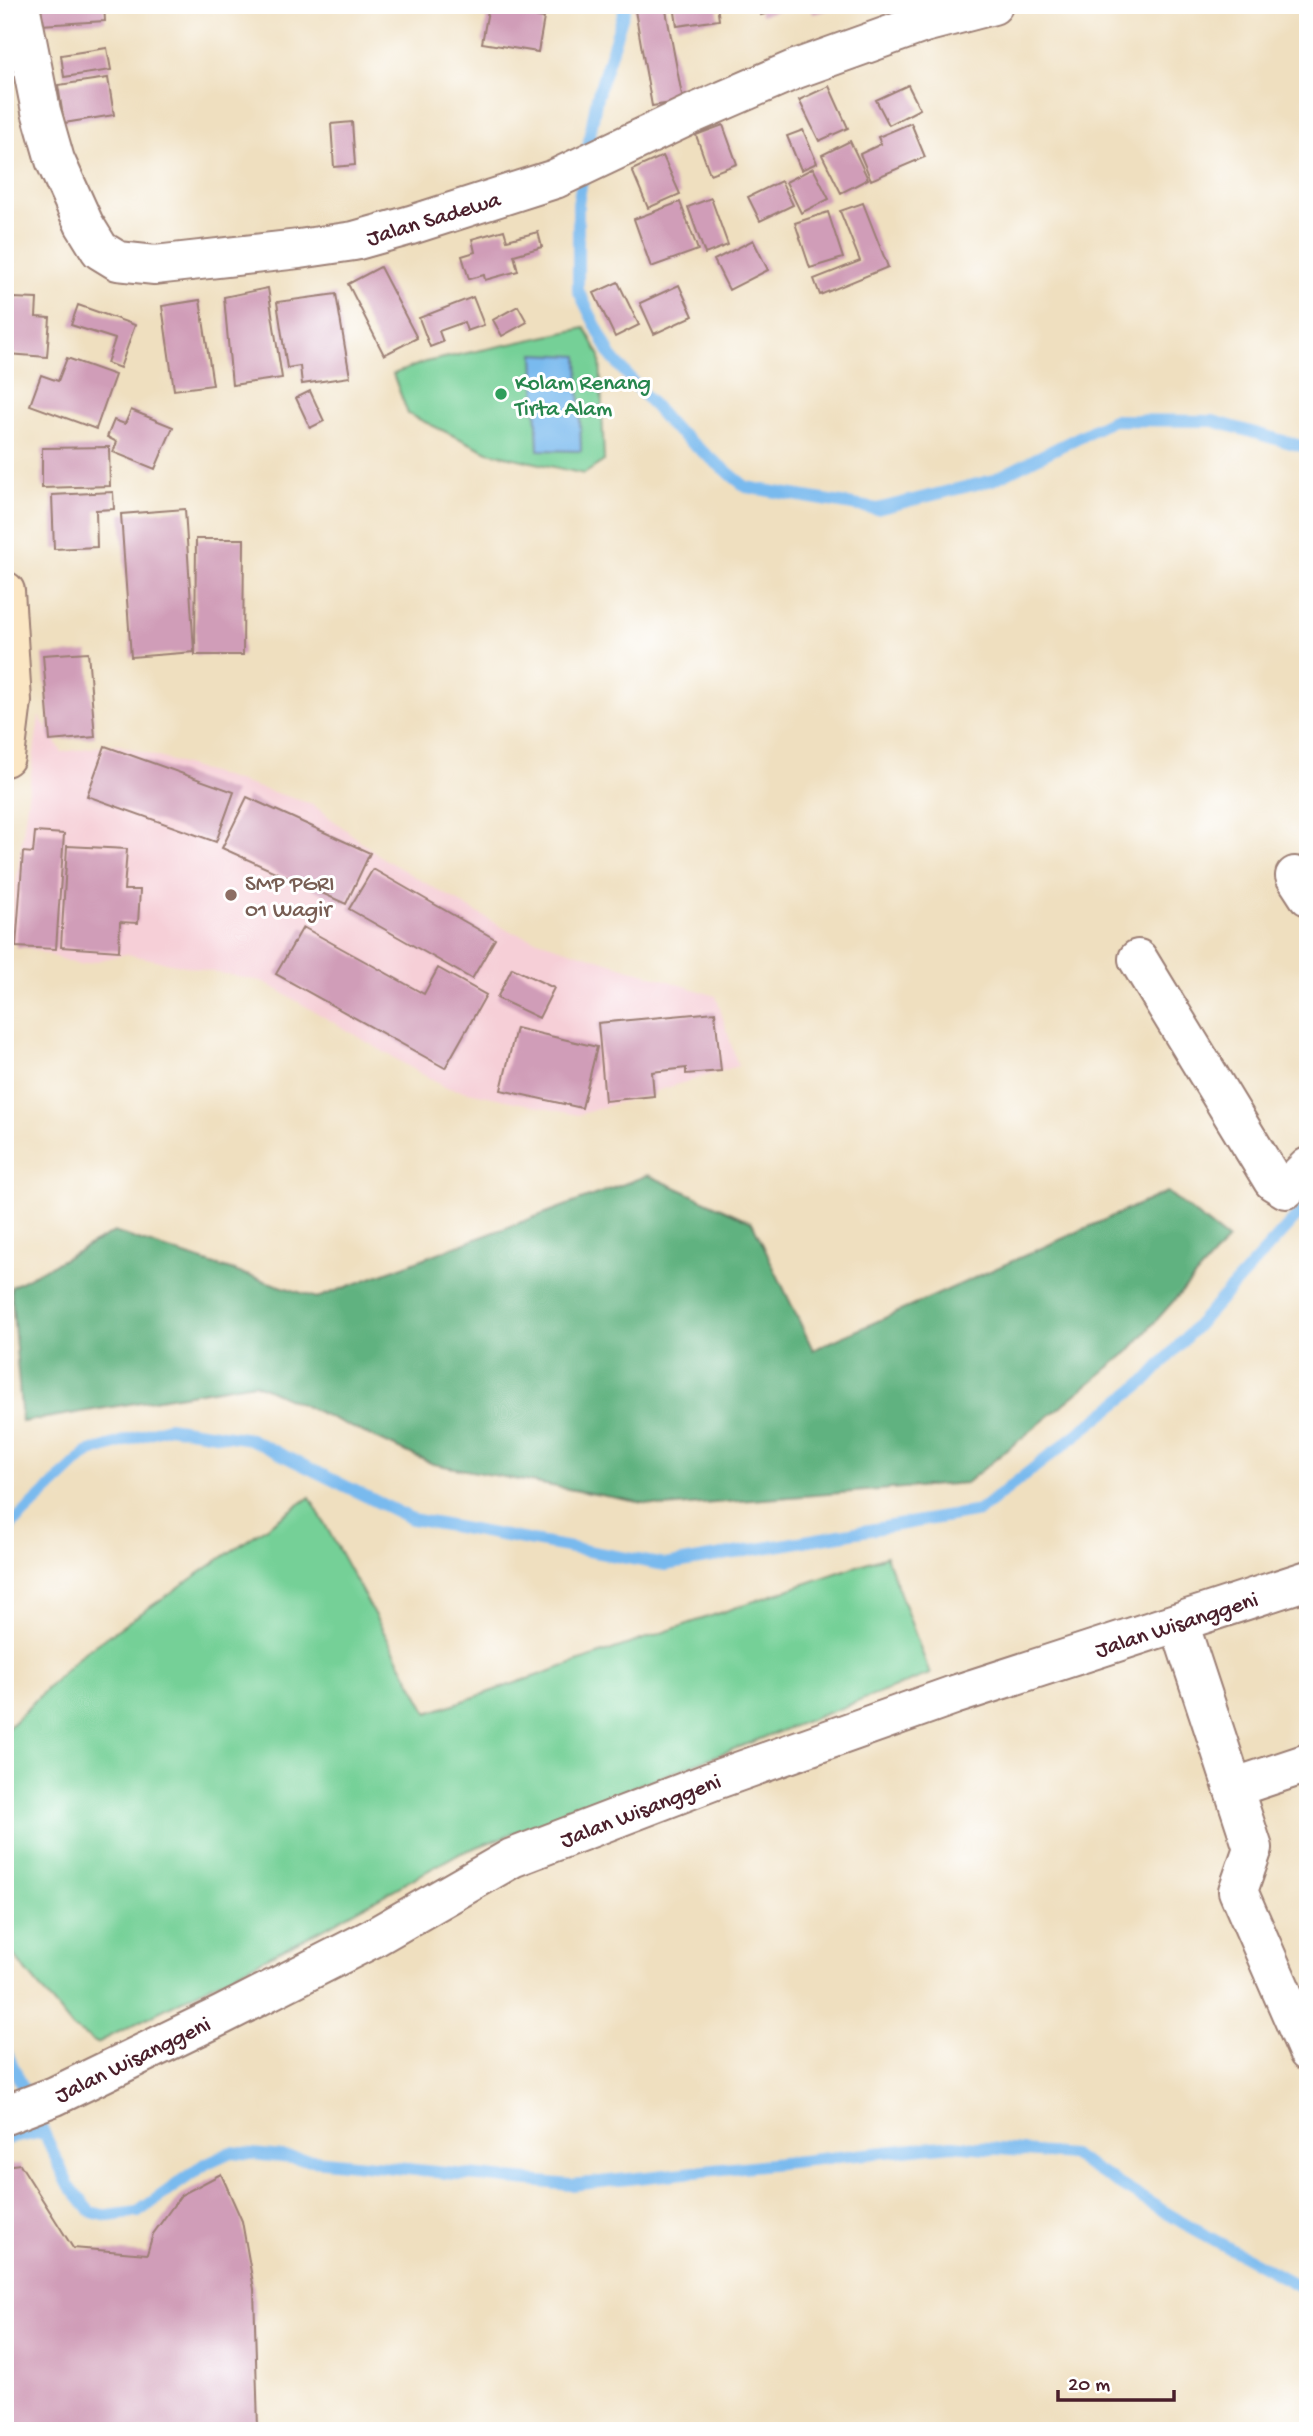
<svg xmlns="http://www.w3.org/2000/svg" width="1313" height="2436" viewBox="0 0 1313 2436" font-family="'Gochi Hand',sans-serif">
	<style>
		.built { fill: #f6cfd7 }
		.green { fill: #75d097; stroke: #607861; stroke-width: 2 }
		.forest { fill: #60b280; stroke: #556856; stroke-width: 2 }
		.water { fill: #79baee; stroke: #626c8c; stroke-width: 2 }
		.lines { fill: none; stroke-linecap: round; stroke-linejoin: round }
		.stream { stroke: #79baee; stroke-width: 12 }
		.building { fill: #d09db8 }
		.minor-casing { stroke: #9c7f75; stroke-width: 42 }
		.secondary-casing { stroke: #9c7f75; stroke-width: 42 }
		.minor { stroke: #fff; stroke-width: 38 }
		.secondary { stroke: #fbe6c3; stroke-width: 38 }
		.leisure-dot { fill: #2e9e5b; stroke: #fff; stroke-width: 2.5 }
		.education-dot { fill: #8d6e63; stroke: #fff; stroke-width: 2.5 }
		.labels { text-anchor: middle; stroke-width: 6; stroke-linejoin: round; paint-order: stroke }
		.street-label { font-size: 23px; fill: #4a1f2b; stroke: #fff }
		.leisure-label { font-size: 23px; fill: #27864d; stroke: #fff; text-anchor: start }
		.education-label { font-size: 23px; fill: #785e54; stroke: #fff; text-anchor: start }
	</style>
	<rect width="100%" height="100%" fill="#fff"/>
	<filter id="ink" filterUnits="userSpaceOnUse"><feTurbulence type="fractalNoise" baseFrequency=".0143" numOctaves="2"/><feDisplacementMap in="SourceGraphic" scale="14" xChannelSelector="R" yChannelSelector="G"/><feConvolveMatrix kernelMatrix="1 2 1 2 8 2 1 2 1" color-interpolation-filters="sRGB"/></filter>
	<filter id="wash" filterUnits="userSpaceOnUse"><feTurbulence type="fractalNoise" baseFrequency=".00686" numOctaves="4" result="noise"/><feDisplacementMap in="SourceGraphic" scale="28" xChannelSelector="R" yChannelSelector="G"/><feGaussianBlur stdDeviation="1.57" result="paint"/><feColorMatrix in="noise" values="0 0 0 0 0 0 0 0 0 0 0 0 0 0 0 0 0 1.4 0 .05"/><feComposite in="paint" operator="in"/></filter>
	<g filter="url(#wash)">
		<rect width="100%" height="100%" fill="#efdfbf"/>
		<path class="built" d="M39,716l23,36 54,-8 196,60 72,55 125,72 207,65 22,70 -160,49 -134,-28 -180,-105 -138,-28 -47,11 -71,-24z"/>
		<path class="green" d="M585,328l15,28 4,105 -20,13 -96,-22 -80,-38 -15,-40 32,-12z
			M310,1497l118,216 458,-157 44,118 -474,181 -137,76 -222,112 -24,-15 -68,-83v-214l74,-75z"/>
		<path class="forest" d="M648,1175l104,47 61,128 354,-158 61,48 -100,112 -162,131 -301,24 -232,-43 -179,-81 -232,39 -11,-135 103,-55 203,66z"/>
		<path class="water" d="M534,354l44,2 3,95 -43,-1z"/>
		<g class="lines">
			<path class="stream" d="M586,157l11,-60 29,-92
				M583,175l-5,29v86l33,66 60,70 75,61 131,22 116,-29 120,-60 100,1 95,27
				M5,1531l82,-78 81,-26 82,12 162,80 253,46 314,-54 169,-132 160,-175
				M5,2049l63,135 23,28 17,4 30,-4 69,-49 24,-11 340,33 381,-40 119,10 114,69 123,67
				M5,2139l39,-7"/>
		</g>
		<g id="blocks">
			<path class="building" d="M39,5h65l1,16 -65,4z
				M489,5h40l-2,10 17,3 -6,34 -56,-9z
				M634,5h31l18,96 -31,5z
				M674,5h43l2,15 -42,6z
				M758,5h38v1l-35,9z
				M811,5h25v3l-23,6z
				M107,48l4,22 -47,7 -3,-22z
				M108,78l6,37 -50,8 -6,-38z
				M908,85l12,24 -31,16 -13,-25z
				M829,86l19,42 -29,13 -20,-41z
				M352,122l3,43 -21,2 -3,-43z
				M911,123l14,34 -54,23 -11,-26 21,-10 -3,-7z
				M723,125l14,39 -27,10 -14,-39z
				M803,130l14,33 -16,7 -14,-34z
				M850,141l18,38 -27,14 -19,-38z
				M663,156l17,38 -32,14 -16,-38z
				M813,168l16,31 -28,14 -15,-31z
				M781,181l12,24 -33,16 -12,-24z
				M711,198l17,47 -23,9 -17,-47z
				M680,202l18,48 -47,17 -17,-48z
				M863,203l25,64 -68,28 -6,-16 46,-18 -20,-50z
				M828,212l15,46 -33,10 -15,-45z
				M504,230l3,10 31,-8 4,15 -28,8 4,16 -33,9 -1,-5 -15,4 -7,-23 13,-4 -3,-13z
				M753,240l15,30 -39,20 -15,-30z
				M380,267l37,71 -33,17 -36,-71z
				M618,282l21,43 -24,12 -21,-44z
				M679,285l14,31 -39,18 -14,-31z
				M268,288l14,90 -50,7 -8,-88z
				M336,294l14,83 -48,7 -2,-18 -13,2 -10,-66z
				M473,297l11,28 -17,6 -3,-9 -25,9 4,11 -13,5 -11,-29z
				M13,298l24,1 -1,18 14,1 -3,39 -39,-3z
				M200,300l13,85 -39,5 -12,-84z
				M78,305l57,20 -15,43 -13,-5 8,-24 -44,-14z
				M518,306l9,16 -25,14 -9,-16z
				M67,358l48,17 -19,54 -66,-24 11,-30 17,6z
				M310,391l14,30 -14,7 -14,-30z
				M131,410l42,17 -18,42 -42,-17 4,-10 -10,-5 7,-17 11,4z
				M109,447l1,39 -68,2v-40z
				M113,492l1,17 -18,1 1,37 -43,2 -2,-54z
				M185,509l9,143 -63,5 -10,-143z
				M196,539h48l-1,116h-48z
				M88,652l7,85 -45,4 -7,-86z
				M105,746l129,46 -18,50 -129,-46z
				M247,797l123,56 -24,51 -124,-56z
				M35,832l29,2 -8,115 -40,-2 7,-95 10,1z
				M67,846l60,3 -3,41h16l-2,33 -18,-1 -1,29 -58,-4z
				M373,869l122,70 -23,40 -123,-70z
				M303,927l121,67 14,-26 48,27 -41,73 -169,-94z
				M512,968l42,20 -15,30 -42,-20z
				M715,1012l6,59 -35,3v-6l-34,4 2,24 -49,5 -7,-78z
				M516,1028l81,19 -15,61 -81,-18z
				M20,2164l53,84 74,6 6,-20 28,-39 40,-21 21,47 12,68 4,140 -217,2 -36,-4v-261z"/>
		</g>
	</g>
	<g filter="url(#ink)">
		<use href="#blocks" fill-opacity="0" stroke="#9c7f75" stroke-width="2"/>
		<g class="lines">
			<defs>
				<path id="minor" d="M20,5l21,106 14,49 29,64 16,26 18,11 37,4 144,-16 55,-8 57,-16 144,-46 135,-64 106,-46 128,-46 69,-18
					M1295,876l13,20
					M1138,959l135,222 13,8 22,-22
					M1179,1623l74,225 -15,43 70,161
					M1233,1788l75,-25
					M5,2115l50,-19 167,-81 151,-77 139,-80 206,-79 236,-84 354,-115"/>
				<path id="secondary" d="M5,591l7,110 -7,56"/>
			</defs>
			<use href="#minor" class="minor-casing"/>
			<use href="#secondary" class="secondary-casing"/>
			<use href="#minor" class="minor"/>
			<use href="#secondary" class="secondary"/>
		</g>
	</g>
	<circle class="leisure-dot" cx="501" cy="394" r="7"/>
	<circle class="education-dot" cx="231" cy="895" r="7"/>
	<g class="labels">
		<g class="street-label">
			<text transform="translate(433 217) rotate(-17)" y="8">Jalan Sadewa</text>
			<text transform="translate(1176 1623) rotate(-18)" y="8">Jalan Wisanggeni</text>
			<text transform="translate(640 1809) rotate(-21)" y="8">Jalan Wisanggeni</text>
			<text transform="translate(132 2058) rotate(-26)" y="8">Jalan Wisanggeni</text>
		</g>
		<g class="leisure-label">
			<text x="515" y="389">Kolam Renang<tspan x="515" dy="26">Tirta Alam</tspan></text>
		</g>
		<g class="education-label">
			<text x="245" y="890">SMP PGRI<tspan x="245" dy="26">01 Wagir</tspan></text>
		</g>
	</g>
	<rect width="1313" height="2436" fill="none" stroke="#fff" stroke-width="28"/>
	<path d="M1058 2390v10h116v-10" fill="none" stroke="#4a1f2b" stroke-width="3.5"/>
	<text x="1068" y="2390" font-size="21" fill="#4a1f2b" stroke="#ffffff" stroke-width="5" paint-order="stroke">20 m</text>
</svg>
